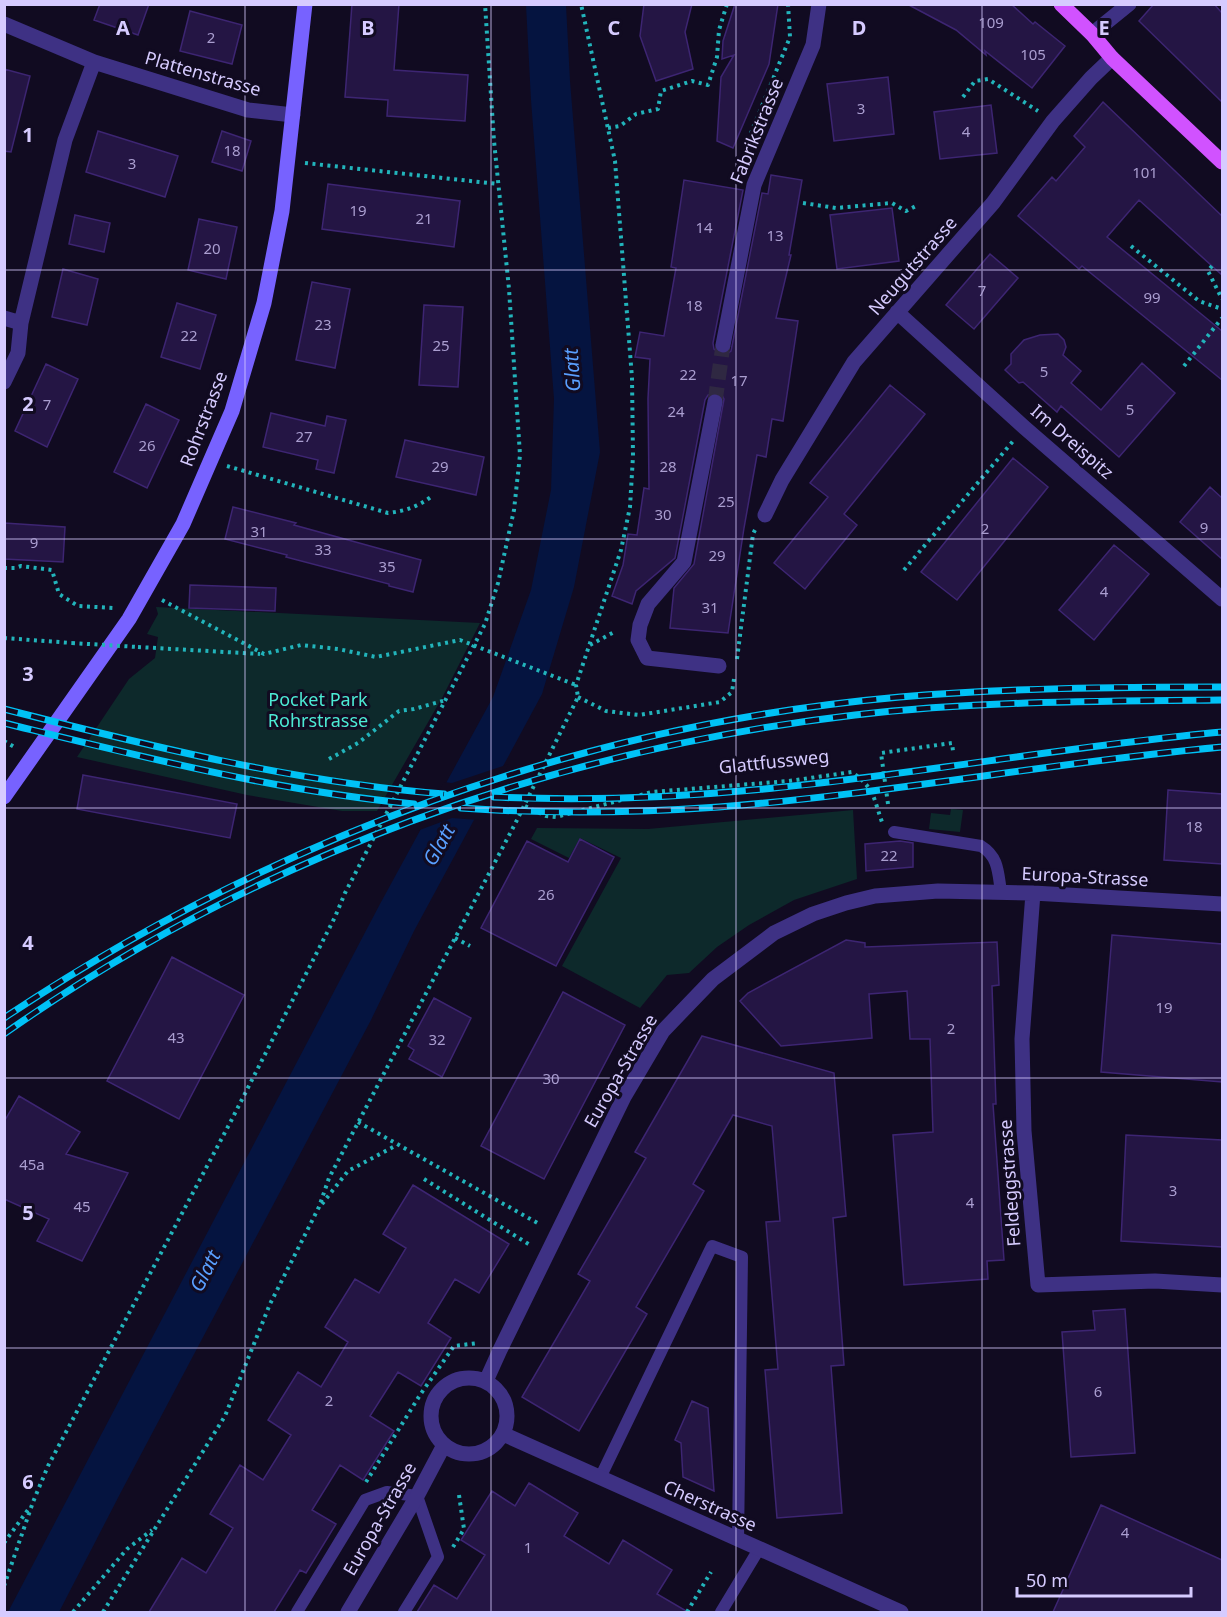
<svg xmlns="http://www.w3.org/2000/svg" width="1227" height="1617" viewBox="0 0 1227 1617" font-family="'Noto Sans',sans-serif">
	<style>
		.green { fill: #0d292b }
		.water { fill: #051440 }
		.pier { fill: #110b21 }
		.building { fill: #241544; stroke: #3d2572; stroke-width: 1.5 }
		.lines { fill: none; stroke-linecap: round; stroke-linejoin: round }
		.street-tunnel { stroke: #2f2842; stroke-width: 15; stroke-dasharray: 15 8; stroke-linecap: butt }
		.path { stroke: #22b4bb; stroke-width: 4; stroke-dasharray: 3 4.5; stroke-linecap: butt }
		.lane { stroke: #3e3184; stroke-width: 12 }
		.street { stroke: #3e3184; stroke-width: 15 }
		.secondary { stroke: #7762ff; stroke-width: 15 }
		.primary { stroke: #d152ff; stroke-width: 15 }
		.rail-casing { stroke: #00c2f6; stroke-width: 7 }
		.rail { stroke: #110b21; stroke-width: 4.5; stroke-dasharray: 14; stroke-linecap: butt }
		.path-bridge { stroke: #22b4bb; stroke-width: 4; stroke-dasharray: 3 4.5; stroke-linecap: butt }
		.grid { fill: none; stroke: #d6cbff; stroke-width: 1.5; stroke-opacity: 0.55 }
		.labels { text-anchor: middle; stroke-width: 6; stroke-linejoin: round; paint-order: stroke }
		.number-label { font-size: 15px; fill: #aa9ed0 }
		.street-label { font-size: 18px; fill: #d6cbff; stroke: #110b21 }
		.park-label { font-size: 18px; fill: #4cead4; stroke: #110b21 }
		.water-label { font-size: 20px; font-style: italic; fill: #599fff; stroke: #110b21 }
		.grid-label { font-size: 20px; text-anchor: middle; font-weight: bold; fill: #d6cbff; stroke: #110b21; stroke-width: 6; stroke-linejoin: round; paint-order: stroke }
	</style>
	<rect width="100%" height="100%" fill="#110b21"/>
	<path class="green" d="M156,607l324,16 -38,75 -65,113h-35l-95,-16 -170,-38 52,-78 26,-21 3,-21 -11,-3 11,-20z
		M951,809l12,1 -3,22 -31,-3 2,-16 19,2z
		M853,810l4,69 -63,21 -45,25 -32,22 -28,26 -22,2 -27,33 -78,-42 59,-108 -41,-20 -11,20 -38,-19 6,-11 111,1z"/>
	<path class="water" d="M526,5h40l4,76 30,371 -26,135 -32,107 -128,237 -43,89 -250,472 -62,120h-51l372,-708 113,-207 38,-107 20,-100 3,-91 -23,-299z"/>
	<path class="pier" d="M509,764l-31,56 -26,-2 -35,13 27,-49 8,1z"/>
	<path class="building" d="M100,4h49l-11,31 -44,-15z
		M352,4h47l-5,66 74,5 -3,46 -78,-5 1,-16 -43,-3z
		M644,4h48l-7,28 8,37 -37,12 -16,-45z
		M735,4h43l-9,60 -36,84 -16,-7 4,-64 13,-22 -12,4 1,-18z
		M907,4h104l22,20 2,-2 30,24 -33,42 -47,-37 1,4 -30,-25z
		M1154,4h60l8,9v89l-83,-81z
		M190,11l52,14 -10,39 -52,-13z
		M4,69l26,7 -19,76 -7,-1z
		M888,77l6,57 -60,7 -7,-57z
		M1103,102l119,114v59l-83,-75 -32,37 115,94v49l-140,-114 -3,3 -61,-53 34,-39 4,4 29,-34 -11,-11z
		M991,105l6,48 -57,6 -6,-47z
		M98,131l80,25 -13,41 -79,-25z
		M222,131l29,10 -9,30 -30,-9z
		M771,175l31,5 -13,75h2l-15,63 22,3 -15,100 -11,-2 -6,38 -9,-2 -13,73 -16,105 -58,-5 4,-40 20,-24 30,-165 -2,-4 -6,-3 -8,3 -3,5 -30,158 -39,33 -4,13 -20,-8 11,-31 5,-31 9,1 7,-47 5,1 -1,-90 2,-40 -15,-2 5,-25 24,4 12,-68 -5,-1 13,-87 59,10 -30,153 1,6 7,5h6l4,-3 31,-158 6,1z
		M328,184l132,17 -6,46 -132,-18z
		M892,208l7,53 -62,8 -7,-54z
		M75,215l35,8 -6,29 -35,-8z
		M199,219l38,8 -11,52 -38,-9z
		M990,254l28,24 -44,51 -28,-24z
		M63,269l35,10 -11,46 -35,-8z
		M312,282l38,7 -15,79 -39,-8z
		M177,303l39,12 -16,54 -39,-12z
		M424,305l39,2 -5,80 -39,-2z
		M1058,334l6,6 2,7 -3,8 18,16 -10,12 30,27 41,-47 33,30 -56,64 -58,-51 -4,6 -34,-30 -4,1 -14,-13 6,-6v-10l13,-14 16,-5z
		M46,364l32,15 -31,68 -32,-16z
		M890,385l35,29 -81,100 13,11 -52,64 -31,-26 54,-66 -18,-14z
		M146,404l33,16 -32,68 -33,-16z
		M271,413l54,13 2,-10 19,4 -12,53 -18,-4 2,-9 -55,-13z
		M405,440l79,17 -8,38 -80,-18z
		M1013,458l35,29 -91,113 -36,-28z
		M1210,487l12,11v61l-42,-37z
		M233,507l63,16 -2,2 127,35 -8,32 -24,-6v-2l-103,-27 1,-2 -62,-16z
		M4,523l61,4 -2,35 -59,-3z
		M1114,545l35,29 -55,66 -35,-30z
		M190,585l86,3 -1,23 -86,-3z
		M83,775l154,29 -7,34 -153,-29z
		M1168,790l54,4v70l-58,-4z
		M580,839l34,18 -58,109 -75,-38 46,-87 41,21z
		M900,841l13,2v24l-47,4 -1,-27z
		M1112,935l110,9v138l-121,-10z
		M846,940l19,3v4l132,-5 2,43 -7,1 4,118h-3l11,156 -17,1 1,18 -84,6 -11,-150 40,-3 -3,-93h-20l-3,-48 -38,3 3,44 -91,8 -41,-45 8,-8z
		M172,957l72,38 -65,124 -72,-38z
		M563,992l62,33 -81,154 -63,-33z
		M434,998l37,20 -29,59 -33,-18 5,-9 -6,-4z
		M702,1036l132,37 12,143 -13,2 11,147 -13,1 11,147 -65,5 -12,-148 13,-1 -12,-147 14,-1 -8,-95 -39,-11 -40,69 11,7 -68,116 11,7 -68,117 -57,-34 68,-116 -12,-7 68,-116 -11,-6z
		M19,1096l61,36 -14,22 62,19 -46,88 -45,-20 12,-22 -45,-20v-77z
		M1126,1135l96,5v107l-101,-6z
		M413,1185l96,59 -30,49 -24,-14 -27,44 23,15 -30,48 -23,-14 -28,44 24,15 -31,49 -23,-15 -28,45 24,14 -30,49 -6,-3 -26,42h-125l33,-54 24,15 27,-45 -23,-14 30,-49 23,15 28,-45 -23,-15 30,-48 23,15 27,-45 -23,-15 30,-48 24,14 27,-45 -23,-14z
		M1125,1309l10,144 -64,4 -9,-125 33,-2 -2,-19z
		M692,1401l16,7 6,83 -31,-14 -2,-34 -6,-3z
		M529,1483l49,30 -14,23 45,28 14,-24 49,30 -15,24 31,18h-271l17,-27 23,14 28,-44 -24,-15 31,-49 23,15z
		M1101,1505l121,55v52h-169z"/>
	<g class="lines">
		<path class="street-tunnel" d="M715,402l8,-57"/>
		<path class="path" d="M963,97l12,-16 13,-2 50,32
			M608,128l12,-2 16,-12 22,-5 3,-18 31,-10 16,4 9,-28 2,-27 8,-26
			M748,148l-1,-5 43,-106 -2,-33
			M305,163l193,21
			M803,203l33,5 56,-5 14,8 10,-5
			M1131,246l68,55 23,8
			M1212,266l-4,5 14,28
			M1184,366l38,-48
			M227,466l161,47c17,-2 29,-6 43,-16
			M4,568h11l6,-2 31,4 7,24 19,12 36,2
			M904,570l110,-130
			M162,600l102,54 37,-9 37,4 38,8 84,-17 116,45
			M4,638l68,5
			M590,645l26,-14
			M138,647l122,7
			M737,659l16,-125 2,-4
			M578,697l28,14 33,4 81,-13 12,-10 2,-13
			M4,741l12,7
			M329,759l29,-16 41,-32 15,-2 32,-9
			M888,804l-7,-51 71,-10 1,8
			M525,806l21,10 10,1 96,-25 137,-11 63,-9c23,17 21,25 30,50
			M455,938l15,8
			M358,1122l183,103
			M424,1179l106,66
			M322,1204l26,-33 49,-26
			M366,1482l54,-87 34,-49 24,-3
			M4,1543l26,-36
			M453,1547l11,-18 -5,-34
			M4,1586l29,-84 15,-36 183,-345 104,-204 10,-24 140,-269 13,-41 16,-73 6,-55 -11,-166 -15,-148 -9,-137
			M73,1612l54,-63 25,-19
			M103,1612l122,-196 45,-112 49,-97 10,-29 186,-354 63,-127 -2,-12 45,-135 9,-43 3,-51 -1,-78 -17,-217 -34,-157
			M687,1612l24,-40"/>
		<path class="lane" d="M894,832l87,14c18,11 17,27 20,46
			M600,1478l112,-232 30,11 -4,283
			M297,1612l68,-112 22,-8 30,4 21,61 -34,55
			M721,1612l38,-63"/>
		<path class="street" d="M4,24l90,38 154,48 45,5
			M1092,34l37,-30
			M897,312l128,116 197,171
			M4,318l17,5
			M723,345l31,-160 59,-140 6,-41
			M4,382l14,-29 3,-30 44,-183 29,-78
			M715,402l-31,160 -36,42 -8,21 -2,15 9,18 72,8
			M765,515l17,-35 72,-118 139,-159 60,-82 38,-43 21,-20
			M1033,893l-11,146 2,92 14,154 117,-4 67,4
			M431 1416a38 38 0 1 1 76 0a38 38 0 1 1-76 0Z
			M486,1381l14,-31 124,-253 39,-66 50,-52 61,-46 39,-19 33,-11 29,-7 63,-5 95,2 189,11
			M503,1434l398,178
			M348,1612l69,-116 27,-51"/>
		<path class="secondary" d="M4,797l125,-178 54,-95 49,-113 32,-108 18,-92 23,-207"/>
		<path class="primary" d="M1061,4l31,30 20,24 110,104"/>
		<defs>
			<path id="rail" d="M4,709c145,37 290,73 440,85
				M4,723c135,33 271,68 410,81
				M494,797c87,4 173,1 259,-7 157,-14 313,-44 469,-58
				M461,808c86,6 172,5 258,-1 169,-13 335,-45 503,-60
				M4,1018c268,-179 575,-293 896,-321 107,-9 215,-10 322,-10
				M4,1034c249,-176 549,-284 851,-319 122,-14 245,-14 367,-15"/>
		</defs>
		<use href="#rail" class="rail-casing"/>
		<use href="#rail" class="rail"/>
		<path class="path-bridge" d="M72,643l66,4"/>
	</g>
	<path class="grid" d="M245,4v1608M491,4v1608M736,4v1608M982,4v1608M4,270h1218M4,539h1218M4,808h1218M4,1078h1218M4,1348h1218"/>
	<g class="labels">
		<g class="number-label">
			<text x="991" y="28">109</text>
			<text x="211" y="43">2</text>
			<text x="1033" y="60">105</text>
			<text x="861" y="114">3</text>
			<text x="966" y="137">4</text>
			<text x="232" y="156">18</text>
			<text x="132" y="169">3</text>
			<text x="1145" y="178">101</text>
			<text x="358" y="216">19</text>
			<text x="424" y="224">21</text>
			<text x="704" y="233">14</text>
			<text x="775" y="241">13</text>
			<text x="212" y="254">20</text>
			<text x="982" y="296">7</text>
			<text x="1152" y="303">99</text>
			<text x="694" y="311">18</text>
			<text x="323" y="330">23</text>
			<text x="189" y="341">22</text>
			<text x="441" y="351">25</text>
			<text x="1044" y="377">5</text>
			<text x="688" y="380">22</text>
			<text x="739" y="386">17</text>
			<text x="47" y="410">7</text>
			<text x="1130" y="415">5</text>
			<text x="676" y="417">24</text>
			<text x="304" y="442">27</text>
			<text x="147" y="451">26</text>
			<text x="440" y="472">29</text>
			<text x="668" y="472">28</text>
			<text x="726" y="507">25</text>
			<text x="663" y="520">30</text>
			<text x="1204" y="533">9</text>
			<text x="985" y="534">2</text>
			<text x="259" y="537">31</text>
			<text x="34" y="548">9</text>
			<text x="323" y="555">33</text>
			<text x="717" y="561">29</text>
			<text x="387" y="572">35</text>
			<text x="1104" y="597">4</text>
			<text x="710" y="613">31</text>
			<text x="1194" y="832">18</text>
			<text x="889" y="861">22</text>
			<text x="546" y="900">26</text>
			<text x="1164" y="1013">19</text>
			<text x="951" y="1034">2</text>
			<text x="176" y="1043">43</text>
			<text x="437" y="1045">32</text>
			<text x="551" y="1084">30</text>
			<text x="32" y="1170">45a</text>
			<text x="1173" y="1196">3</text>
			<text x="970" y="1208">4</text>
			<text x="82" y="1212">45</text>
			<text x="1098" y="1397">6</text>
			<text x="329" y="1406">2</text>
			<text x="1125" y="1538">4</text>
			<text x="528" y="1553">1</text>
		</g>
		<g class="street-label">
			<text transform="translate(203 74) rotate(16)" y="6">Plattenstrasse</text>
			<text transform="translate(757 131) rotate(-68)" y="6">Fabrikstrasse</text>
			<text transform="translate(913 266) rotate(-49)" y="6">Neugutstrasse</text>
			<text transform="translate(204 419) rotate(-69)" y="6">Rohrstrasse</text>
			<text transform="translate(1072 442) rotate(41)" y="6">Im Dreispitz</text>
			<text transform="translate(774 762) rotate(-6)" y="6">Glattfussweg</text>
			<text transform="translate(1085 877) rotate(3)" y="6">Europa-Strasse</text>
			<text transform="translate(621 1071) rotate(-60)" y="6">Europa-Strasse</text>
			<text transform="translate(1010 1183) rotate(-94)" y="6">Feldeggstrasse</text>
			<text transform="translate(710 1506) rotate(24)" y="6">Cherstrasse</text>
			<text transform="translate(380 1519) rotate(-60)" y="6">Europa-Strasse</text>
		</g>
		<g class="park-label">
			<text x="318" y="706">Pocket Park<tspan x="318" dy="21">Rohrstrasse</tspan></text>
		</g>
		<g class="water-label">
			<text transform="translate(572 370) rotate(-94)" y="7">Glatt</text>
			<text transform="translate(439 845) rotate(-61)" y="7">Glatt</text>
			<text transform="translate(205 1271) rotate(-63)" y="7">Glatt</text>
		</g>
	</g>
	<g class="grid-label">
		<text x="123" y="35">A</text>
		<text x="368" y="35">B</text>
		<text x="614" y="35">C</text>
		<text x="859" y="35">D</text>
		<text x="1104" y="35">E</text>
		<text x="28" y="142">1</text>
		<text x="28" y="411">2</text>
		<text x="28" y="681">3</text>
		<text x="28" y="950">4</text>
		<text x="28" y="1220">5</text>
		<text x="28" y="1489">6</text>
	</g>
	<rect width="1227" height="1617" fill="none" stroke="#d6cbff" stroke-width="12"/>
	<path d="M1017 1587v9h174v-9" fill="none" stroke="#d6cbff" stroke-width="3"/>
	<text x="1026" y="1587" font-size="18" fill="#d6cbff" stroke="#110b21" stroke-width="4.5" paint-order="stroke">50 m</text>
</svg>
